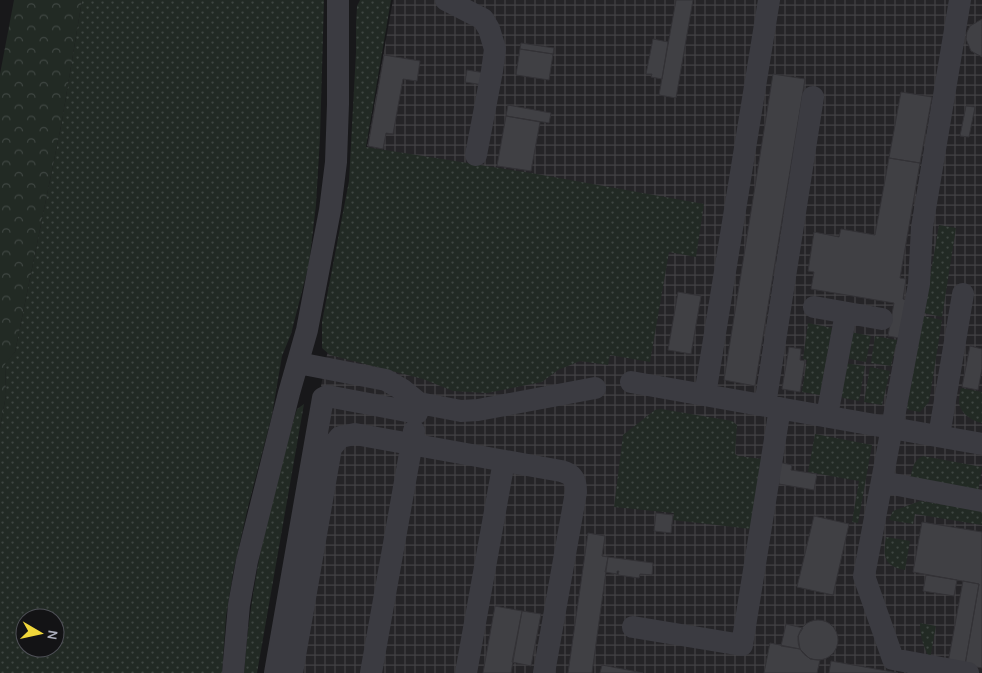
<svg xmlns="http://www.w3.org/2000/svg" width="982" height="673" viewBox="0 0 982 673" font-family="Karla,sans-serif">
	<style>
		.industrial { fill: url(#industrial-grid) }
		.grass { fill: url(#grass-dots); fill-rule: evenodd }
		.forest { fill: url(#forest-crowns) }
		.building { fill: #404044; stroke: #333236 }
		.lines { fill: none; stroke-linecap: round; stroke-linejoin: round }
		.minor { stroke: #3b3b41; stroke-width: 22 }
	</style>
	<defs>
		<pattern id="industrial-grid" width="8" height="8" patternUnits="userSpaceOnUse" patternTransform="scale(1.25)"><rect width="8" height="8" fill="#252427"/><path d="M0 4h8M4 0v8" fill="none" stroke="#424144"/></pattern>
		<pattern id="grass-dots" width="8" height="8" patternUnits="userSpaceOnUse" patternTransform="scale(1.25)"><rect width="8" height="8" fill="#222a24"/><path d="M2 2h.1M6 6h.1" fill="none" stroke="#3f4642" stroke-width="1.8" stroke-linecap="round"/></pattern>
		<pattern id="forest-crowns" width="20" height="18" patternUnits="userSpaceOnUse" patternTransform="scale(1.25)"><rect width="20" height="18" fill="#222a24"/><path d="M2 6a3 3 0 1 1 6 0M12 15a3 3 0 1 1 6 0" fill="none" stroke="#3f4642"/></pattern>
	</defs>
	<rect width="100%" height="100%" fill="#18181a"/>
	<path class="industrial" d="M393,0h589v673h-716l101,-527z"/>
	<path class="grass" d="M82,0h242l-4,138 -4,67 -7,59 -18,70 -9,22 -10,59 -24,92 -15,66 -7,44 -4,56h-222v-245l6,-33 -1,-32 10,-11 47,-231zM25,618h30v30h-30z
		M360,0h31l-25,147 165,26 173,31 -8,53 -27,-5 -19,110 -40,-7 -2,10 -28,-4 -22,9 -16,12 -55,11 -34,-2 -30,-12 -93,-24 -8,-7v-26l27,-141 7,-129v-28l1,-18z
		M939,225l17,3 -14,89 -18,-4z
		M923,316l19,4 -13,82 -9,10 -11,-2 -2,-2z
		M808,323l24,5 -12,67 -18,-3 5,-32 -4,-1z
		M850,332l21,4 -5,26 -21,-4z
		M875,336l22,4 -6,26 -20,-3z
		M844,363l21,3 -6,35 -16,-3 -4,-5z
		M870,367l20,4 -8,34 -18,-3z
		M961,388l21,4v31c-10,-2 -23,-10 -23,-22 0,-4 1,-9 2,-13z
		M304,404l-47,269h-13c6,-87 27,-181 53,-264z
		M661,409l71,12 5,4 -2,29 3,2 24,3 -11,70 -78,-9 1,-7 -60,-6 9,-72 32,-25z
		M815,434l57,11 -14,78 -6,-1 7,-41 -51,-9z
		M923,456l59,11 -4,26 -68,-12c2,-10 2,-20 13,-25z
		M920,501l62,10v14l-67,-11 -2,10 -24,-4 4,-9z
		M886,537l24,4 -5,29c-22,-4 -22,-14 -19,-33z
		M920,623l16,3 -6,33c-6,-11 -10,-22 -10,-36z"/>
	<path class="forest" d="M14,0h68l-20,121 -47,231 -10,12 1,31 -6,33v-354z"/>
	<path class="building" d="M676,0h17l-17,98 -17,-3z
		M982,19v38l-11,-6 -5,-12 1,-7 3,-6z
		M653,39l15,3 -6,37 -11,-2 1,-3h-6z
		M521,43l33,5 -1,6 -33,-5z
		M520,49l33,5 -4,26 -33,-5z
		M384,55l36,6 -3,20 -14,-2 -10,55 -7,-1 -3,16 -15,-3z
		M467,70l18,3 -2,12 -18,-3z
		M773,74l32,5 -50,307 -31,-6z
		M901,92l31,5 -12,66 -31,-5z
		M508,105l43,8 -2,10 -43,-7z
		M966,106l9,1 -6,30 -9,-1z
		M506,116l34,6 -9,49 -34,-5z
		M889,158l31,5 -20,115 6,1 -3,20 3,1 -7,38 -11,-2 6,-33 -83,-14 3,-17 -6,-1 6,-39 25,5 2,-8 34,6z
		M678,292l23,4 -10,58 -23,-4z
		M970,346l12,3v20l-4,21 -16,-3z
		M789,347l12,2 -1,11 5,1 -5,31 -18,-3z
		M778,462l14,3 -1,5 26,4 -3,16 -35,-6z
		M656,513l17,2 -2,18 -17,-2z
		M814,516l35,8 -16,71 -36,-8z
		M922,522l60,10v136l-17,-3 14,-81 -66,-12z
		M588,533l17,3 -3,20 6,1 -16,116h-24z
		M608,557l45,6 -1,12 -12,-1 -1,4 -21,-3 1,-4h-2v3l-12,-2z
		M926,575l31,5 -3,16 -31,-5z
		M963,581l16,3 -14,81 -17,-2z
		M495,606l27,5 -11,62h-28z
		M522,611l19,3 -10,52 -19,-4z
		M798 640a20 20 0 1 1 40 0a20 20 0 1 1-40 0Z
		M786,624l17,4 -5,8 2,13 -19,-3z
		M770,643l30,6 10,10 10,1 -3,13h-53z
		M831,661l67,12h-69z
		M602,665l41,8h-43z"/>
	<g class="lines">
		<path class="minor" d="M446,0l37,19 6,10 6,20 -3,22 -16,84
			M960,0l-38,227 -3,57 -55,292 29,83 75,14
			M814,307l68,12
			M298,363l88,17 17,10 16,13 42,8 17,-1 117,-22
			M631,382l351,62
			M705,395l64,-395
			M765,405l48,-308
			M827,416l19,-103
			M939,436l24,-142
			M882,482l100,19
			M633,627l109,18 38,-237
			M233,673l6,-68 8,-44 42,-168 18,-63 23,-120 6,-48 2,-58v-104
			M275,673l48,-275 4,-2 90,17
			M292,673l39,-225 9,-11 15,-3 206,37c12,3 15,9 15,21l-32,181
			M371,673l43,-242
			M466,673l38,-212"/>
	</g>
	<g transform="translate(40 633) rotate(99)"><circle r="24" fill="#131315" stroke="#4f5057"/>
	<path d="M0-4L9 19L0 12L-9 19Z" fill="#f0d73a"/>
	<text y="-8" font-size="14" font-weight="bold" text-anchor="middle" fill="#aaacba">N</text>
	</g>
</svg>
